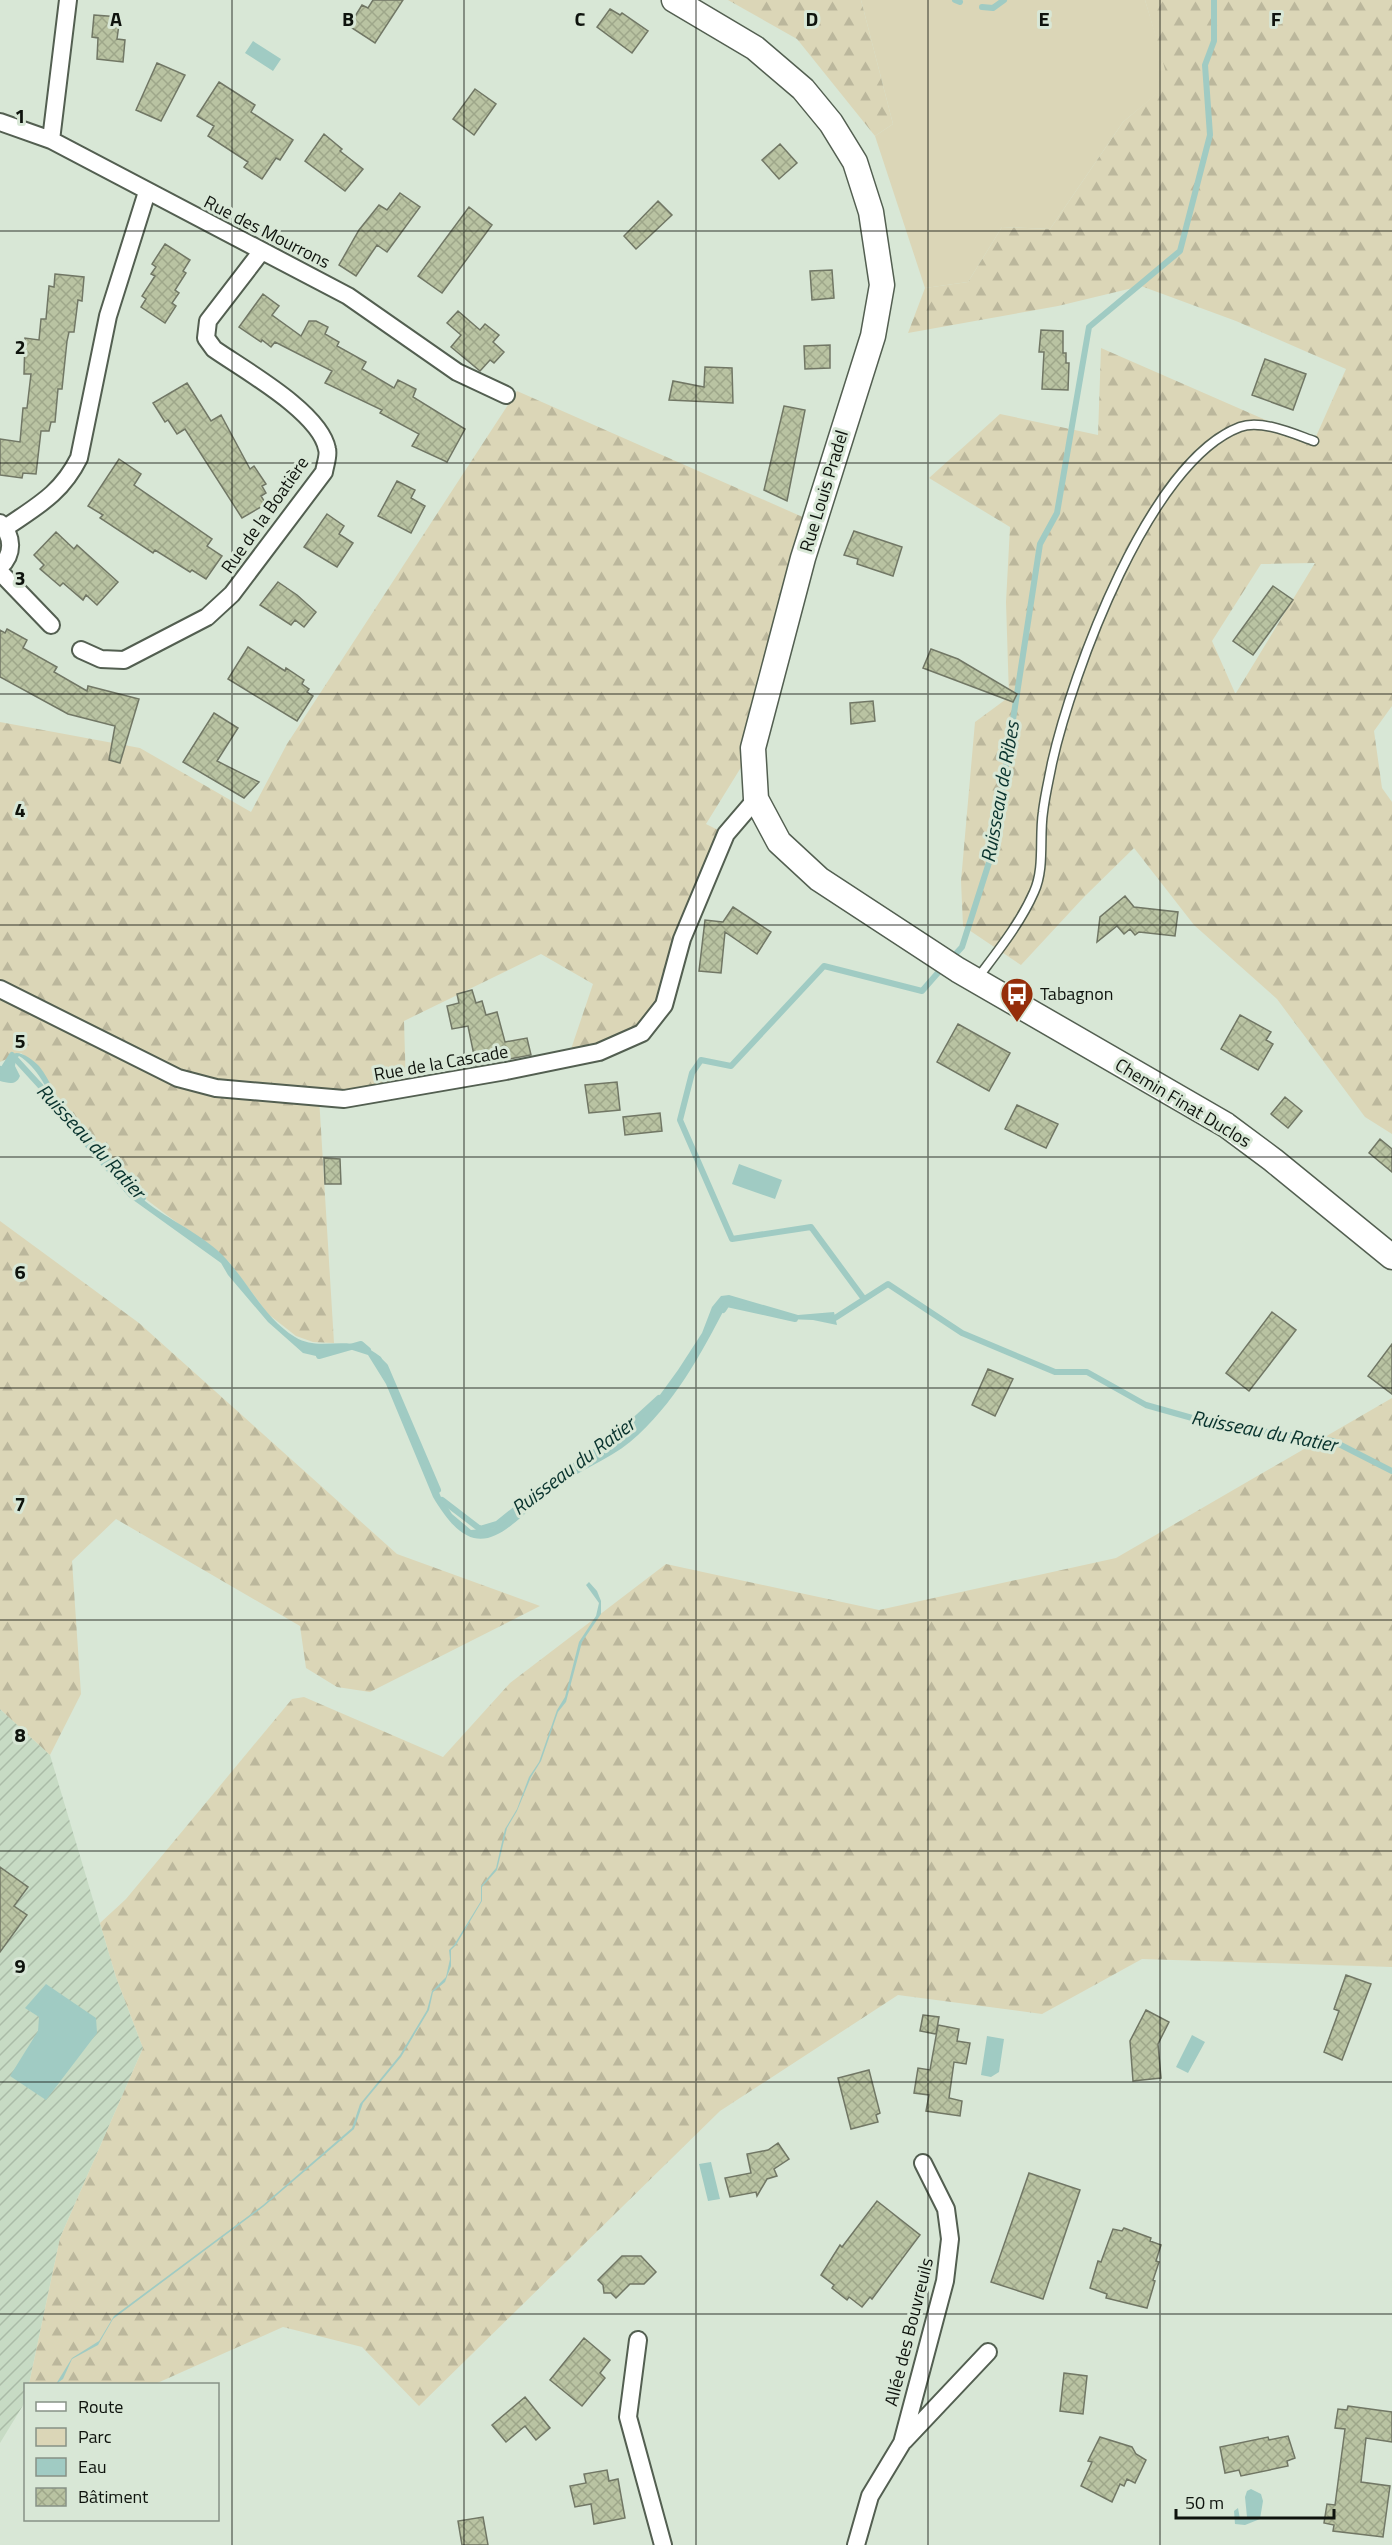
<svg xmlns="http://www.w3.org/2000/svg" width="1392" height="2545" viewBox="0 0 1392 2545" font-family="'Titillium Web',sans-serif">
	<style>
		.industrial { fill: url(#industrial-furrows) }
		.green { fill: #dbd6b7 }
		.forest { fill: url(#forest-firs); fill-rule: evenodd }
		.water { fill: #a0cbc3 }
		.lines { fill: none; stroke-linecap: round; stroke-linejoin: round }
		.stream { stroke: #a0cbc3; stroke-width: 6 }
		.building { fill: url(#building-cross-hatch); stroke: #717765; stroke-width: 1.5 }
		.lane-casing { stroke: #535f51; stroke-width: 11 }
		.street-casing { stroke: #535f51; stroke-width: 20 }
		.secondary-casing { stroke: #535f51; stroke-width: 27 }
		.lane { stroke: #fff; stroke-width: 8 }
		.street { stroke: #fff; stroke-width: 16 }
		.secondary { stroke: #fff; stroke-width: 24 }
		.grid { fill: none; stroke: #0e130d; stroke-width: 1.5; stroke-opacity: 0.55 }
		.labels { text-anchor: middle; stroke-width: 6; stroke-linejoin: round; paint-order: stroke }
		.street-label { font-size: 18px; fill: #0e130d; stroke: #d8e7d6 }
		.poi-label { font-size: 18px; fill: #0e130d; stroke: #d8e7d6; text-anchor: start }
		.water-label { font-size: 20px; font-style: italic; fill: #08322d; stroke: #d8e7d6 }
		.grid-label { font-size: 20px; text-anchor: middle; font-weight: bold; fill: #0e130d; stroke: #d8e7d6; stroke-width: 6; stroke-linejoin: round; paint-order: stroke }
	</style>
	<defs>
		<pattern id="industrial-furrows" width="10" height="10" patternUnits="userSpaceOnUse" patternTransform="scale(1.5)"><rect width="10" height="10" fill="#c7dbc4"/><path d="M-1 1l2-2M0 10L10 0M9 11l2-2" fill="none" stroke="#aabba7"/></pattern>
		<pattern id="forest-firs" width="22" height="20" patternUnits="userSpaceOnUse" patternTransform="scale(1.5)"><rect width="22" height="20" fill="#dbd6b7"/><path d="M5 1l3.5 6h-7zM16 11l3.5 6h-7z" fill="#bbb79c"/></pattern>
		<pattern id="building-cross-hatch" width="8" height="8" patternUnits="userSpaceOnUse" patternTransform="scale(1.5)"><rect width="8" height="8" fill="#b9c3a2"/><path d="M0 0l8 8M0 8l8-8" fill="none" stroke="#9ea78a"/></pattern>
	</defs>
	<rect width="100%" height="100%" fill="#d8e7d6"/>
	<path class="industrial" d="M0,1709l50,46 66,222 27,71 -83,190 -31,146h-3l-1,18 -25,41z"/>
	<path class="green" d="M861,0h284l25,83 -47,39 -73,107 -48,-2 -34,55 -43,6 -50,-152 18,-12z"/>
	<path class="forest" d="M728,0h133l32,124 -18,12 -78,-97z
		M1145,0h247v706l-18,25 8,57 10,14v332l-27,-17 -88,-118 -83,-74 -60,-77 -50,49 -63,68 -58,-39 -2,-45 14,-159 34,-25 -3,-95 4,-75 -81,-49 71,-64 98,21 3,-87 213,93 32,-72 -110,-48 -95,-35 -83,20 -150,27 17,-45 43,-6 34,-55 48,2 73,-107 46,-39zM1315,563l-79,130h-1l-23,-52 49,-77z
		M517,391l297,131 -61,226 -47,76 20,10 -62,171 -22,28 -74,25 25,-74 -52,-30 -137,67 2,67 -87,9 15,246 -21,-1 -17,-6 -28,-22 -39,-52 -82,-62 -71,-73 -37,-60 -18,-14 -21,9v-340l140,26 111,64 36,-68z
		M0,1221l139,102 258,231 143,52 -170,86 -33,-5 -31,-19 -6,-42 -184,-107 -44,42 9,133 -31,61 -50,-46z
		M1392,1398v569l-250,-8 -100,55 -144,-19 -178,116 -301,295 -57,-59 -79,-20 -128,57h-126l31,-146 83,-190 -27,-71 -16,-54 26,-24 166,-200 12,-2 139,60 67,-74 156,-119 213,46 237,-52z"/>
	<path class="water" d="M253,41l28,18 -8,12 -28,-18z
		M16,1053c8,0 17,7 23,13 12,15 18,35 30,51 20,26 43,51 66,75 23,23 57,36 82,58 29,26 44,66 78,87 28,17 54,-7 86,20l60,140 11,17 19,16 23,-2 83,-68 25,-12 31,-22 21,-23 24,-33 24,-37 10,-26 9,-11 8,-1 69,20 36,-3 3,13 -24,-5 -26,-1 -60,-15c-26,50 -53,101 -97,138 -22,18 -51,28 -74,46 -49,36 -76,89 -123,9l-47,-113 -18,-29 -25,-8 -27,9 -13,-3 -35,-31 -40,-47 -7,-12 -92,-66 -75,-86c-2,-18 -18,-45 -35,-55l-3,3 -1,7 5,10c-4,10 -12,7 -20,5v-11l6,-1 6,-14z
		M739,1164l43,16 -7,19 -43,-15z
		M589,1582l8,9 4,10v13l-19,28 -16,60 -8,10 -17,49 -10,16 -14,34 -10,17 -10,42 -15,17v14l-26,44 -5,5v16l-6,16 -12,10 -4,18 -28,47 -38,46 -9,26 -91,78 -150,112 -15,26 -26,14 -9,20 -7,5 16,-26 27,-17 15,-25 149,-111 89,-77 8,-24 40,-49 27,-45 5,-19 14,-14 4,-18 -1,-9 5,-5 27,-44v-15l15,-18 9,-39 12,-20 12,-32 10,-15 18,-52 8,-13 14,-55 17,-26 3,-13 -13,-18z
		M46,1984l50,34 1,15 -51,67 -36,-24 28,-45 1,-14 -14,-9z
		M1192,2035l13,7 -17,31 -12,-6z
		M987,2036l17,3 -5,33 -8,5 -10,-2z
		M711,2162l9,37 -12,2 -9,-37z
		M1251,2489l10,5 2,7 -3,18 -15,6 -10,-1 -1,-13 4,-3 2,11 7,-2 -2,-20 2,-6z"/>
	<g class="lines">
		<path class="stream" d="M955,0l5,2
			M982,7l11,1 11,-8
			M950,960l12,-13 31,-97 47,-306 17,-31 32,-186 91,-76 30,-116 -5,-70 9,-24v-41
			M0,1069l2,2 10,-16 42,46
			M63,1110l80,88
			M864,1299l-53,-72 -79,12 -52,-119 12,-47 9,-13 30,6 93,-100 98,25 21,-24
			M723,1310l4,-6 68,15
			M829,1318h6l53,-34 74,49 93,39h32l59,33 71,20 116,16 59,30
			M319,1356l42,-12 7,6
			M378,1359l7,7 53,124
			M593,1453l19,-12 47,-43
			M442,1500l38,29 17,-5 53,-42"/>
	</g>
	<path class="building" d="M373,0h30l-28,43 -26,-17 13,-21 6,3z
		M610,9l10,6 2,-2 26,18 -16,22 -35,-26z
		M94,15l26,2 -3,22 8,1 -2,22 -26,-3 1,-21 -6,-1z
		M157,63l28,12 -24,46 -25,-11z
		M219,82l36,23 -4,7 42,28 -13,20 -4,-2 -14,21 -18,-12 4,-5 -40,-26 6,-10 -17,-10z
		M475,89l21,15 -22,31 -21,-16z
		M324,134l18,15 -2,2 23,18 -18,22 -40,-30z
		M780,144l17,19 -18,16 -17,-19z
		M400,193l20,14 -33,45 -10,-7 -21,31 -17,-11 20,-35 20,-25 8,5z
		M658,201l14,14 -36,34 -12,-13z
		M469,207l23,18 -50,68 -24,-17z
		M165,244l25,16 -7,11 3,2 -11,17 4,3 -7,10 4,3 -11,17 -24,-16 5,-8 -4,-3 13,-20 -4,-2 5,-7 -4,-3z
		M832,270l2,28 -22,2 -2,-29z
		M55,274l29,3 -2,24 -4,-1 -4,32h-5l-2,9 -5,48h-4l-3,33h-4l-2,9h-8l-5,43 -13,-1 -1,5 -22,-3v-36l20,3 3,-34h4l4,-34h-7l1,-36 14,2 2,-21h5l3,-33 5,1z
		M263,294l16,12 -7,9 29,21 8,-15h7l12,6 -3,7 14,8 -2,4 29,16 -4,7 32,19 4,-8 18,9 -3,8 52,32 -18,33 -35,-16 7,-12 -39,-21 2,-3 -57,-27 7,-12 -57,-29 -4,5 -9,-7 -1,2 -22,-15z
		M458,311l22,19 5,-6 14,11 -6,7 11,10 -10,11 -4,-3 -10,11 -29,-24 10,-12 -14,-12z
		M1041,330l22,1v22h3v10h3l-1,27 -26,-1 2,-37h-5z
		M830,345v23l-25,1 -1,-23z
		M1265,359l41,15 -13,36 -41,-15z
		M705,367l27,1 1,35 -64,-3 4,-19 31,6z
		M187,383l24,38 10,-6 29,54 4,-3 12,18 -4,2 4,7 -5,3 5,8 -24,14 -57,-89 -8,5 -9,-14 -3,2 -12,-19z
		M784,406l21,4 -18,91 -23,-11z
		M119,459l22,15 -7,11 78,54 -5,7 15,10 -16,23 -14,-9 -2,2 -35,-22 -2,3 -53,-35 3,-3 -15,-9z
		M397,481l18,9 -4,8 14,8 -14,27 -33,-17z
		M327,514l17,12 -5,8 14,9 -16,24 -33,-20z
		M854,531l48,16 -9,29 -36,-12 1,-5 -14,-4z
		M56,532l18,17 3,-4 41,37 -21,23 -11,-10 -3,5 -20,-17 -3,3 -20,-17 4,-4 -10,-10z
		M278,582l19,13 19,17 -12,15 -9,-7 -4,5 -31,-20z
		M1273,586l20,14 -40,55 -20,-14z
		M7,629l20,11 -4,8 34,19 -3,5 33,19 1,-5 51,13 -19,64 -11,-3 6,-34 -47,-12 -68,-37v-47l5,3z
		M248,647l37,24 1,-3 18,12 -2,4 7,5 -2,3 6,4 -16,25 -69,-42z
		M931,649l27,10 59,35 -4,8 -90,-34z
		M873,701l2,20 -24,3 -1,-21z
		M214,713l24,15 -21,33 42,21 -15,16 -61,-36z
		M1125,896l9,11 44,5 -3,24 -36,-4 -4,3 -5,-6 -6,5 -7,-8 -20,16 3,-25z
		M733,907l38,25 -14,22 -32,-22 -4,41 -22,-2 6,-51 18,2z
		M472,990l4,13 6,-2 4,14 11,-3 8,30 22,-4 4,17 -55,10 -8,-39 -16,3 -5,-23 12,-3 -2,-9z
		M1240,1015l31,17 -5,8 7,4 -15,26 -37,-21z
		M958,1024l52,29 -21,38 -52,-29z
		M617,1082l3,28 -31,3 -4,-28z
		M1285,1097l17,14 -14,17 -17,-14z
		M1017,1105l41,19 -12,24 -41,-19z
		M660,1113l2,18 -37,4 -2,-18z
		M1380,1139l12,10v23l-23,-19z
		M324,1158l16,1 1,25h-16z
		M1272,1312l24,18 -47,61 -23,-18z
		M1392,1344v50l-24,-18z
		M988,1369l25,10 -18,37 -23,-11z
		M0,1867l28,20 -14,19 13,9 -27,37z
		M1346,1975l25,9 -29,76 -18,-8 15,-41 -5,-2z
		M1146,2010l23,12 -11,22 3,34 -28,3 -3,-40z
		M923,2015l16,2 -3,17 -16,-3z
		M938,2025l21,4 -2,12 13,2 -4,21 -12,-2 -5,36 13,3 -2,15 -34,-5 3,-16 -15,-2 4,-25 12,2z
		M869,2070l11,43 -4,2 2,7 -27,7 -13,-51z
		M778,2143l11,16 -15,10 3,7 -10,3 -10,17 -1,-4 -26,5 -5,-19 26,-5 -4,-19 21,-4z
		M1029,2173l51,17 -37,109 -52,-17z
		M877,2201l43,34 -48,64 -2,-2 -8,10 -13,-10 -2,3 -15,-12 2,-3 -13,-10 19,-30 2,2z
		M1124,2228l27,10 -1,3 11,4 -5,16 3,1 -6,18 2,1 -8,27 -41,-10 1,-4 -17,-6 8,-27 3,1 12,-33 9,2z
		M622,2256h19l15,16 -12,12h-14l-14,14 -5,-5h-7l-1,-8 -5,-5z
		M584,2338l26,22 -10,13 5,5 -23,28 -32,-26z
		M1064,2373l23,3 -4,38 -23,-3z
		M525,2397l25,31 -14,12 -11,-14 -19,16 -14,-17z
		M1348,2406l44,6v30l-26,-4 -5,44 29,4 -7,51 -50,-6 1,-6 -10,-2 3,-19 8,1 10,-76 -10,-1 3,-19 9,1z
		M1288,2436l7,22 -8,3 1,5 -47,10 -2,-6 -14,3 -5,-26 48,-10 1,3z
		M1100,2437l32,10 4,7 10,6 -11,23 -8,-4 -3,7 -4,-2 -8,18 -31,-16 11,-24 -4,-1z
		M607,2470l2,11 9,-2 7,39 -31,6 -3,-20 -16,3 -5,-21 16,-3 -2,-9z
		M483,2517l5,28h-26l-4,-24z"/>
	<g class="lines">
		<defs>
			<path id="lane" d="M977,979c20,-27 43,-55 57,-87 11,-24 5,-54 9,-80 2,-17 6,-33 9,-49 20,-89 97,-302 188,-336 21,-8 54,7 74,14"/>
			<path id="street" d="M0,122l51,18 297,156 109,76 49,23
				M51,140l17,-140
				M0,523c13,13 14,31 0,44
				M5,528c32,-22 56,-34 74,-70l29,-142 39,-124
				M0,572l51,53
				M81,650l20,9 23,1 83,-43 25,-23 92,-122c1,-7 5,-17 3,-23 -7,-37 -83,-79 -113,-100l-8,-11 2,-17 53,-69
				M0,989l178,89 38,10 128,11 162,-28 93,-19 43,-19 22,-28 18,-66 44,-105 30,-35
				M638,2340l-10,77 35,128
				M904,2441l84,-89
				M856,2545l14,-49 32,-53 43,-162 5,-42 -4,-30 -23,-46"/>
			<path id="secondary" d="M674,0l81,48 48,41 28,34 24,39 16,50 11,73 -9,51 -70,222 -50,190 3,51 23,43 40,37 139,91 268,155 47,35 119,97"/>
		</defs>
		<use href="#lane" class="lane-casing"/>
		<use href="#street" class="street-casing"/>
		<use href="#secondary" class="secondary-casing"/>
		<use href="#lane" class="lane"/>
		<use href="#street" class="street"/>
		<use href="#secondary" class="secondary"/>
	</g>
	<path class="grid" d="M232,0v2545M464,0v2545M696,0v2545M928,0v2545M1160,0v2545M0,231h1392M0,463h1392M0,694h1392M0,925h1392M0,1157h1392M0,1388h1392M0,1620h1392M0,1851h1392M0,2082h1392M0,2314h1392"/>
	<defs>
		<symbol id="bus-pin" viewBox="-11 -11 22 30"><path d="M0 17L-7.5 6A9.5 9.5 0 1 1 7.5 6Z" fill="#952e0a" stroke="#d8e7d6"/><path d="M-5-6H5V4H4V6H2V4H-2V6H-4V4H-5ZM-3.5-4V0h7V-4ZM-3.5 1.2v1.5H-2V1.2ZM2 1.2v1.5H3.5V1.2Z" fill="#fff"/></symbol>
	</defs>
	<g fill-rule="evenodd">
		<use href="#bus-pin" x="998" y="975" width="38" height="52"/>
	</g>
	<g class="labels">
		<g class="street-label">
			<text transform="translate(267 232) rotate(27)" y="6">Rue des Mourrons</text>
			<text transform="translate(824 491) rotate(-73)" y="6">Rue Louis Pradel</text>
			<text transform="translate(265 515) rotate(-55)" y="6">Rue de la Boatière</text>
			<text transform="translate(441 1063) rotate(-10)" y="6">Rue de la Cascade</text>
			<text transform="translate(1183 1103) rotate(31)" y="6">Chemin Finat Duclos</text>
			<text transform="translate(909 2332) rotate(-76)" y="6">Allée des Bouvreuils</text>
		</g>
		<g class="poi-label">
			<text x="1040" y="1000">Tabagnon</text>
		</g>
		<g class="water-label">
			<text transform="translate(1000 792) rotate(-80)" y="7">Ruisseau de Ribes</text>
			<text transform="translate(91 1141) rotate(47)" y="7">Ruisseau du Ratier</text>
			<text transform="translate(1264 1431) rotate(11)" y="7">Ruisseau du Ratier</text>
			<text transform="translate(573 1466) rotate(-37)" y="7">Ruisseau du Ratier</text>
		</g>
	</g>
	<g class="grid-label">
		<text x="116" y="26">A</text>
		<text x="348" y="26">B</text>
		<text x="580" y="26">C</text>
		<text x="812" y="26">D</text>
		<text x="1044" y="26">E</text>
		<text x="1276" y="26">F</text>
		<text x="20" y="123">1</text>
		<text x="20" y="354">2</text>
		<text x="20" y="585">3</text>
		<text x="20" y="817">4</text>
		<text x="20" y="1048">5</text>
		<text x="20" y="1279">6</text>
		<text x="20" y="1511">7</text>
		<text x="20" y="1742">8</text>
		<text x="20" y="1973">9</text>
	</g>
	<rect x="24" y="2383" width="195" height="138" fill="#d8e7d6" stroke="#879286" stroke-width="1.5"/>
	<rect x="36" y="2402" width="30" height="9" fill="#ffffff" stroke="#879286" stroke-width="1.5"/>
	<text x="78" y="2413" font-size="18" fill="#0e130d">Route</text>
	<rect x="36" y="2428" width="30" height="18" fill="#dbd6b7" stroke="#879286" stroke-width="1.5"/>
	<text x="78" y="2443" font-size="18" fill="#0e130d">Parc</text>
	<rect x="36" y="2458" width="30" height="18" fill="#a0cbc3" stroke="#879286" stroke-width="1.5"/>
	<text x="78" y="2473" font-size="18" fill="#0e130d">Eau</text>
	<rect x="36" y="2488" width="30" height="18" fill="url(#building-cross-hatch)" stroke="#879286" stroke-width="1.5"/>
	<text x="78" y="2503" font-size="18" fill="#0e130d">Bâtiment</text>
	<path d="M1176 2509v9h158v-9" fill="none" stroke="#0e130d" stroke-width="3"/>
	<text x="1185" y="2509" font-size="18" fill="#0e130d" stroke="#d8e7d6" stroke-width="4.5" paint-order="stroke">50 m</text>
</svg>
